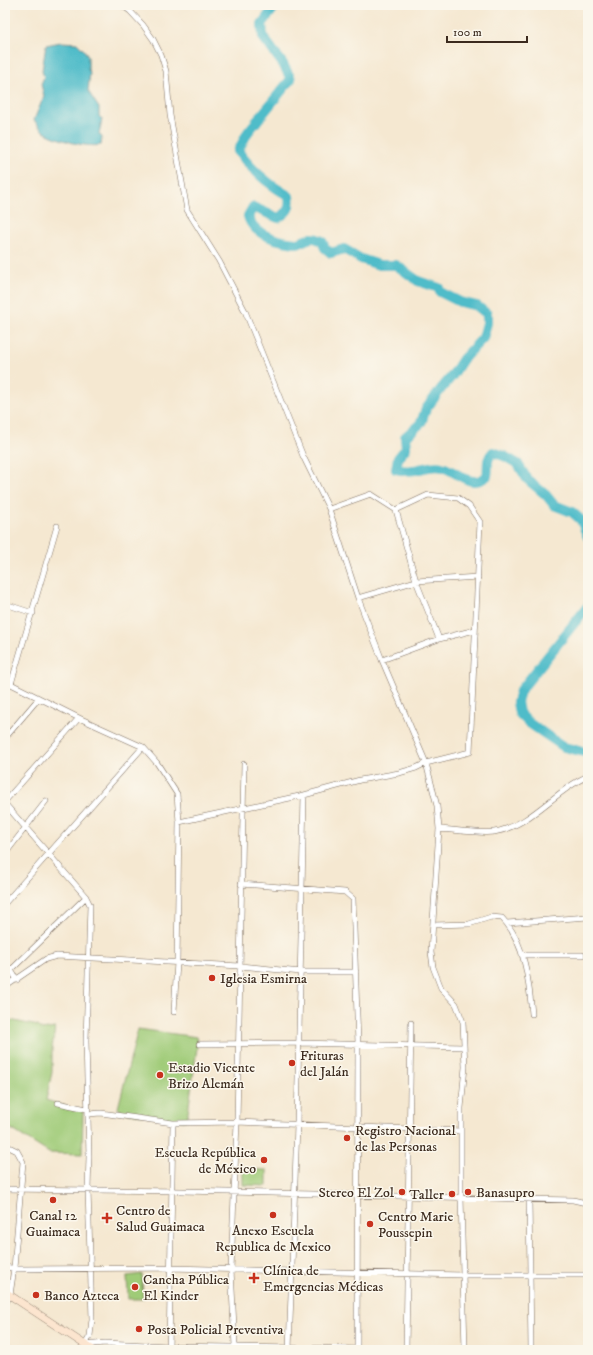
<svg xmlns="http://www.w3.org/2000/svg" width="593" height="1355" viewBox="0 0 593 1355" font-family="'IM FELL DW Pica',serif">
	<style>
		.green { fill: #9fcb77; stroke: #6d7a4a }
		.water { fill: #4fbcc9; stroke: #457374 }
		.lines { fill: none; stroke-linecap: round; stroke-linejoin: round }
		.river { stroke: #4fbcc9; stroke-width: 10 }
		.street-casing { stroke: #7c6c5d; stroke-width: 6 }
		.secondary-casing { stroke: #7c6c5d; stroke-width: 8 }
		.street { stroke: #fff; stroke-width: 5 }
		.secondary { stroke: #fce5cf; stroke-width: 7 }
		.poi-dot { fill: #c8321e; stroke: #fbf7ec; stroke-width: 1.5 }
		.labels { text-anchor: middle; stroke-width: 3; stroke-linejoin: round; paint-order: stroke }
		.poi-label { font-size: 14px; fill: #3b2a1e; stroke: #fbf7ec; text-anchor: start }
	</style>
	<rect width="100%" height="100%" fill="#fbf7ec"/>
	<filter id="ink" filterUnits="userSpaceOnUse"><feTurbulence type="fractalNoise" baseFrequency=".025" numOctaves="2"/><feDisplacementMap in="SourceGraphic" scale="8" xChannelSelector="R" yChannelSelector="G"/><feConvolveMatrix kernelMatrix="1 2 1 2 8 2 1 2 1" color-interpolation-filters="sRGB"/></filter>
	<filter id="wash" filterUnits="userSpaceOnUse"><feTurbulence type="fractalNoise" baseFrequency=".012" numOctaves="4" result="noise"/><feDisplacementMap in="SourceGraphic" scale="16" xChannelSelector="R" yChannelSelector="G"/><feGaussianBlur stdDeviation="0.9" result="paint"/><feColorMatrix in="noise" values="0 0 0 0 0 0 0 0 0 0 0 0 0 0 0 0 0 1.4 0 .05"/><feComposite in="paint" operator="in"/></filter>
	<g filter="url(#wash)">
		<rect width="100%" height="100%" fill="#f5e8d1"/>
		<path class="green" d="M5,1019l33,7 3,4 14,-2 -3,21v23l-6,28 37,12 -1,42 -33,-1 -44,-28z
			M138,1029l59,8 1,4 -11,78 -3,2 -63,-9 -3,-4z
			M243,1169l24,1v16l-24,-1z
			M142,1274l1,25h-15l-1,-23z"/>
		<path class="water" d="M61,42l16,1 7,7 4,7v13l2,2 -2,19 11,17v8l3,3 -3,15 3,3 -1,8c-14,3 -44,-5 -57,-13 -4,-4 -7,-8 -10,-12l10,-24 -3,-12 3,-7 -2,-6 4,-26z"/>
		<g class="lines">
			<path class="river" d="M276,5l-14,19 1,13 20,27 8,15 -43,53 -10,19c14,20 30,33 51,45 2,12 -1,16 -11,22l-25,-11 -5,9c5,19 30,25 47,27 7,1 12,-6 18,-5 3,0 7,2 9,3l3,7 6,5 13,-4 17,10 18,6h17l22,16 21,7 1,4 20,10 17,4 10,8v9l-4,15 -20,21 -11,17 -11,13 -15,20 -5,14 -16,14 1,11 -8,10 -2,11c19,6 33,-6 46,-2 16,4 28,23 45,9 2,-9 -2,-16 6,-24l11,4 14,8 9,15 19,16 8,10 18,7 9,8 7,17
				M588,606l-68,85 -3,11 2,11 10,10 35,24 24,6"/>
		</g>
	</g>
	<g filter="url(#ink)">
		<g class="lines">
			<defs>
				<path id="street" d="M122,5l8,6 13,14 10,14 8,16 5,16 4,44 17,95 32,51 26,50 58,145 26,53 29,89 24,62 44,103 11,43 2,23 -8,123 2,15 8,21 15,16 7,18 2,45 -4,41v89l4,153
					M329,509l42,-15 25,16 20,71 23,58
					M358,598l58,-17 62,-4
					M5,604l28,9
					M382,660l57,-21 36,-9
					M5,681l74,37 64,29 14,16 20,31 2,28 -2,140 -3,50
					M11,684l46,-158
					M5,738l34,-40
					M5,801l74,-83
					M5,804l81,93 4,8 -4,136 3,115 -1,34 4,129 -2,17 -5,9 1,3
					M179,822l125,-27 56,-15 39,-7 17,-5 10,-5 44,-11 10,-230 -11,-16 -11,-8 -30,-3 -32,15
					M439,829c15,1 42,5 55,3 37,-6 61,-42 94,-56
					M5,854l41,-53
					M241,884l104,8 8,7 5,145 -1,306
					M5,903l138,-156
					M507,923l81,-6
					M433,925l36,-1 22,-7 11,1c23,24 27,64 30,96
					M522,955h60
					M5,965l6,5 6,10
					M11,970l75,-73
					M5,987l41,-28 11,-3 183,10 61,6h55
					M199,1044l100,-1 164,4
					M58,1103l29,6
					M88,1114l13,-1 72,10 64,-1 224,9
					M5,1145l12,6 6,11 -9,106 -4,27 -5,9
					M5,1189l177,2 391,9 13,3 2,5
					M529,1199l2,151
					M5,1267l12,2 153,-1 293,7h125
					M85,1345l20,-2 64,3 261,4
					M235,1346l-4,-76 6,-148 7,-358
					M169,1350l4,-227
					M289,1350l8,-225 7,-330
					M406,1350l5,-327"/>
				<path id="secondary" d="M5,1292l88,58"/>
			</defs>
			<use href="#street" class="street-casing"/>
			<use href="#secondary" class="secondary-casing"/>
			<use href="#street" class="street"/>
			<use href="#secondary" class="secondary"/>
		</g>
	</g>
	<g class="poi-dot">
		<circle cx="212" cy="978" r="4"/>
		<circle cx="292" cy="1063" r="4"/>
		<circle cx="160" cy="1075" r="4"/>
		<circle cx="347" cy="1138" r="4"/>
		<circle cx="264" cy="1160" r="4"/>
		<circle cx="402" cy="1192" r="4"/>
		<circle cx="468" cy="1192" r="4"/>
		<circle cx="452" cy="1194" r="4"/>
		<circle cx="53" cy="1200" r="4"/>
		<circle cx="273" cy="1215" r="4"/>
		<path d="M105 1212h4v4h4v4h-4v4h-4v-4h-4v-4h4z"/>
		<circle cx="370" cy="1224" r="4"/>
		<path d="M252 1272h4v4h4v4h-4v4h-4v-4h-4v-4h4z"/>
		<circle cx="135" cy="1287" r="4"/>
		<circle cx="36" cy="1295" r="4"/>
		<circle cx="139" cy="1329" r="4"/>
	</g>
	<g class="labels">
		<g class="poi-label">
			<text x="220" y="983">Iglesia Esmirna</text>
			<text x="300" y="1060">Frituras<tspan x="300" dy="16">del Jalán</tspan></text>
			<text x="168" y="1072">Estadio Vicente<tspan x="168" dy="16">Brizo Alemán</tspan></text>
			<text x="355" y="1135">Registro Nacional<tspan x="355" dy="16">de las Personas</tspan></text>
			<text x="256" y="1157" text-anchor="end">Escuela República<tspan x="256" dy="16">de México</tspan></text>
			<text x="394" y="1197" text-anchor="end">Stereo El Zol</text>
			<text x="476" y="1197">Banasupro</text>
			<text x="444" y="1199" text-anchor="end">Taller</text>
			<text x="116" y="1215">Centro de<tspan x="116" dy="16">Salud Guaimaca</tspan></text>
			<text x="53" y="1220" text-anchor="middle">Canal 12<tspan x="53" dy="16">Guaimaca</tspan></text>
			<text x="378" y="1221">Centro Marie<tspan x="378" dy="16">Poussepin</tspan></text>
			<text x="273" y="1235" text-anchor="middle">Anexo Escuela<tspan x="273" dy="16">Republica de Mexico</tspan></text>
			<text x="263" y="1275">Clínica de<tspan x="263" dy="16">Emergencias Médicas</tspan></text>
			<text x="143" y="1284">Cancha Pública<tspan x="143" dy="16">El Kinder</tspan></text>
			<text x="44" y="1300">Banco Azteca</text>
			<text x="147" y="1334">Posta Policial Preventiva</text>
		</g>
	</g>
	<rect width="593" height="1355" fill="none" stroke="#fbf7ec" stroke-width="20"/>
	<path d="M447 36v6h80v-6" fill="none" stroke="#3b2a1e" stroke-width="2"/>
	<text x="453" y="36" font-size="12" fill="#3b2a1e" stroke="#fbf7ec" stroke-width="3" paint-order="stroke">100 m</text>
</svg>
